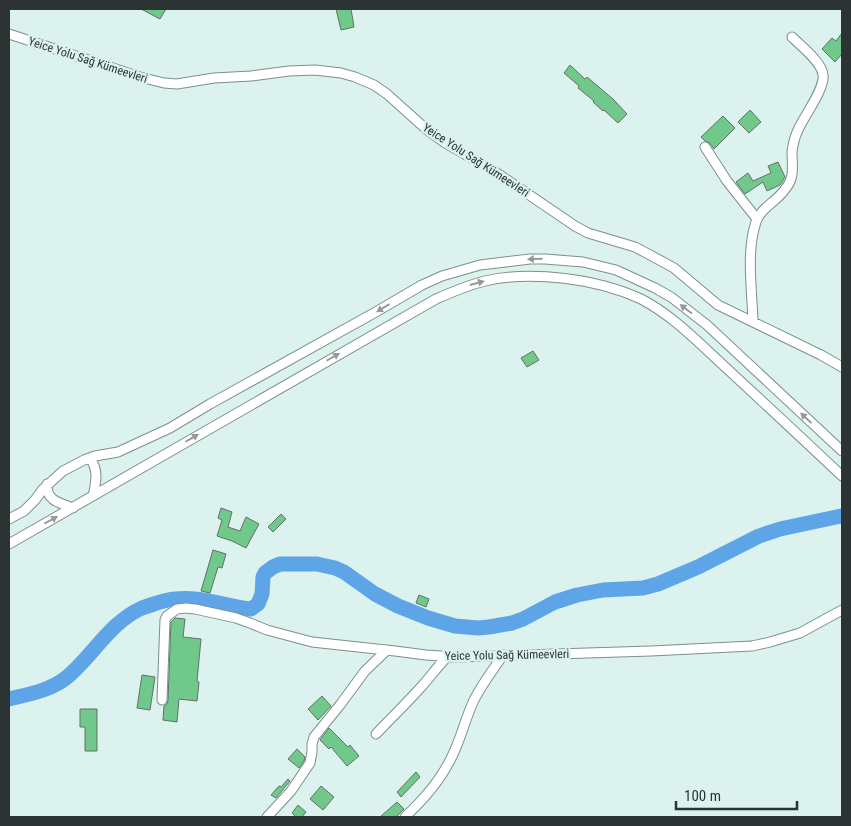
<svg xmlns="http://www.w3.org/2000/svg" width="851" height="826" viewBox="0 0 851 826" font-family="'Roboto Condensed',sans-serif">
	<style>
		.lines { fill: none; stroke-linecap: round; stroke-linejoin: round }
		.river { stroke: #5ea5e8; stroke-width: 15 }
		.building { fill: #71c88b; stroke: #637166 }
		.minor-casing { stroke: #7b908c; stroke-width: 11 }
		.minor { stroke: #fff; stroke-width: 9 }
		.oneway { fill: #969a99 }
		.labels { text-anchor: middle; stroke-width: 5; stroke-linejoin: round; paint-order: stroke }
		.street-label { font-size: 12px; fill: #2c3433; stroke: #dcf2ee }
	</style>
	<rect width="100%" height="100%" fill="#dcf2ee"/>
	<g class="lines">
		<path class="river" d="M9,699c20,-5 40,-8 57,-21 26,-21 44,-56 76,-70 5,-2 12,-4 18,-6 5,-1 10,-3 15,-3 25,-3 50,7 76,10l7,-5 4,-10 1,-17 2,-4 8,-6 7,-3h37l18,4 9,4 31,22 23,12 30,12 27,8 23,2 11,-1 23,-4 11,-4 32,-17 22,-7 26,-5 40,-2 15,-4 40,-17 61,-31 21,-7 61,-13"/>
	</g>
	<path class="building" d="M141,9h25l-6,10z
		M336,9h15l3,18 -13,3z
		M842,33v21l-7,8 -13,-13 10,-11 4,3z
		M570,65l15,14 2,-2 26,22 14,15 -9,9 -14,-13 -1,1 -10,-9 1,-1 -16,-13 1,-2 -15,-13z
		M750,110l11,12 -12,11 -11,-11z
		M723,116l12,12 -21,21 -4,-6 -5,-2 -4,-4z
		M778,162l7,15 -5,8 -13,6 -4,-9 -18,12 -9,-12 12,-9 5,8 18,-8 -3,-7z
		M533,351l6,9 -12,7 -6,-9z
		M221,508l11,4 -4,15 12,4 6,-14 13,7 -13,24 -14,-7 -15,-5 5,-16 -4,-2z
		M281,514l5,5 -13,13 -5,-5z
		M213,550l13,4 -4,14 -4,-1 -8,26 -9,-2z
		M419,595l10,4 -3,8 -10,-4z
		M175,618l10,1 -2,18 18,2 -4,42 2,1 -2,19 -18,-2 -2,23 -14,-2 1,-14 3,-2 1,-4 3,-78z
		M142,675l13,2 -5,33 -13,-2z
		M322,696l9,10 -13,14 -10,-11z
		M80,709h17v42h-12v-24h-5z
		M329,728l19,19 2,-2 9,11 -12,10 -16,-19 -2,2 -9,-9z
		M297,749l8,8 -1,4 -5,7 -11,-9z
		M416,772l4,5 -19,20 -4,-5z
		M288,779l2,2 -14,17 -5,-3 8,-9 2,1z
		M321,786l13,11 -11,13 -13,-11z
		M397,802l7,7 -8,8h-16z
		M298,805l8,7 -4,5h-6l-4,-4z"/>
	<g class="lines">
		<defs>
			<path id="minor" d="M9,34l131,43 24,6 13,1 37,-6 37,-2 38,-5 26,-1 26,3 14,4 19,8 13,9 39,35 18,13 53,31 78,53 13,7 47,14 17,9 22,12 44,37 103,50 21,12
				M705,147l22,34 30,38
				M753,321c-1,-31 -7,-70 3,-99 5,-15 22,-21 30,-34 9,-11 6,-23 6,-36 1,-8 3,-16 6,-22 6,-14 27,-41 25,-55 -1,-13 -22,-29 -31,-38
				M90,458c9,13 6,24 3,38
				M47,484c-1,17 13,19 26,24
				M9,519l15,-8 11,-11 8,-11 20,-18 21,-11 11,-4 23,-4 52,-24 40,-24 164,-91 48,-28 20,-9 38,-11 50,-6h15l38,3 33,8 39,18 16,9 36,28 135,126
				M9,544l427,-245c16,-7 32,-14 49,-18 47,-11 113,-2 156,18 31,16 57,43 82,66 40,37 80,74 119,111
				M162,700l3,-80 2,-4 10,-7 9,-1 9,1 41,9 14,5 17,7 45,12 83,9 31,4 30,2 195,-6 101,-5 18,-4 30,-9 42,-23
				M376,734c15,-16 31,-31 46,-48 9,-10 16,-20 25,-29
				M267,817l24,-26 19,-28 2,-11v-8l2,-7 26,-32 25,-34 22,-21
				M405,817c17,-16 32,-32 43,-53 12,-20 16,-43 26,-64 8,-16 19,-30 29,-45"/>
		</defs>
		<use href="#minor" class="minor-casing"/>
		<use href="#minor" class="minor"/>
	</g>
	<defs><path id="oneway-solid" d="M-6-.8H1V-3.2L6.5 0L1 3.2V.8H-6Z" transform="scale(1.25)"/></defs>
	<g class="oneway">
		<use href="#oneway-solid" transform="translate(535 259) rotate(179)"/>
		<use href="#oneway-solid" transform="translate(477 283) rotate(-15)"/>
		<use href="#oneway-solid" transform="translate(383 308) rotate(149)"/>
		<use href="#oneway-solid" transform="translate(686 309) rotate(-143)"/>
		<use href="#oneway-solid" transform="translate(333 357) rotate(-30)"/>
		<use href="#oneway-solid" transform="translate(806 418) rotate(-137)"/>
		<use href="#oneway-solid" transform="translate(192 438) rotate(-30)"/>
		<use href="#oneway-solid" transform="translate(51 520) rotate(-29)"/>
	</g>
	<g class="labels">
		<g class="street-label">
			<text transform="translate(88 60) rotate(18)" y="4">Yeice Yolu Sağ Kümeevleri</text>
			<text transform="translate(476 160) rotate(33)" y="4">Yeice Yolu Sağ Kümeevleri</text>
			<text transform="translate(507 655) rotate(-1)" y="4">Yeice Yolu Sağ Kümeevleri</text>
		</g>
	</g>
	<rect width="851" height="826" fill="none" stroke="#2c3433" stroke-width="20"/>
	<path d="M676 801v8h121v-8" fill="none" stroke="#2c3433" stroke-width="2.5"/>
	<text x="684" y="801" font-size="15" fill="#2c3433" stroke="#dcf2ee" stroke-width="4" paint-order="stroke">100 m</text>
</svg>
